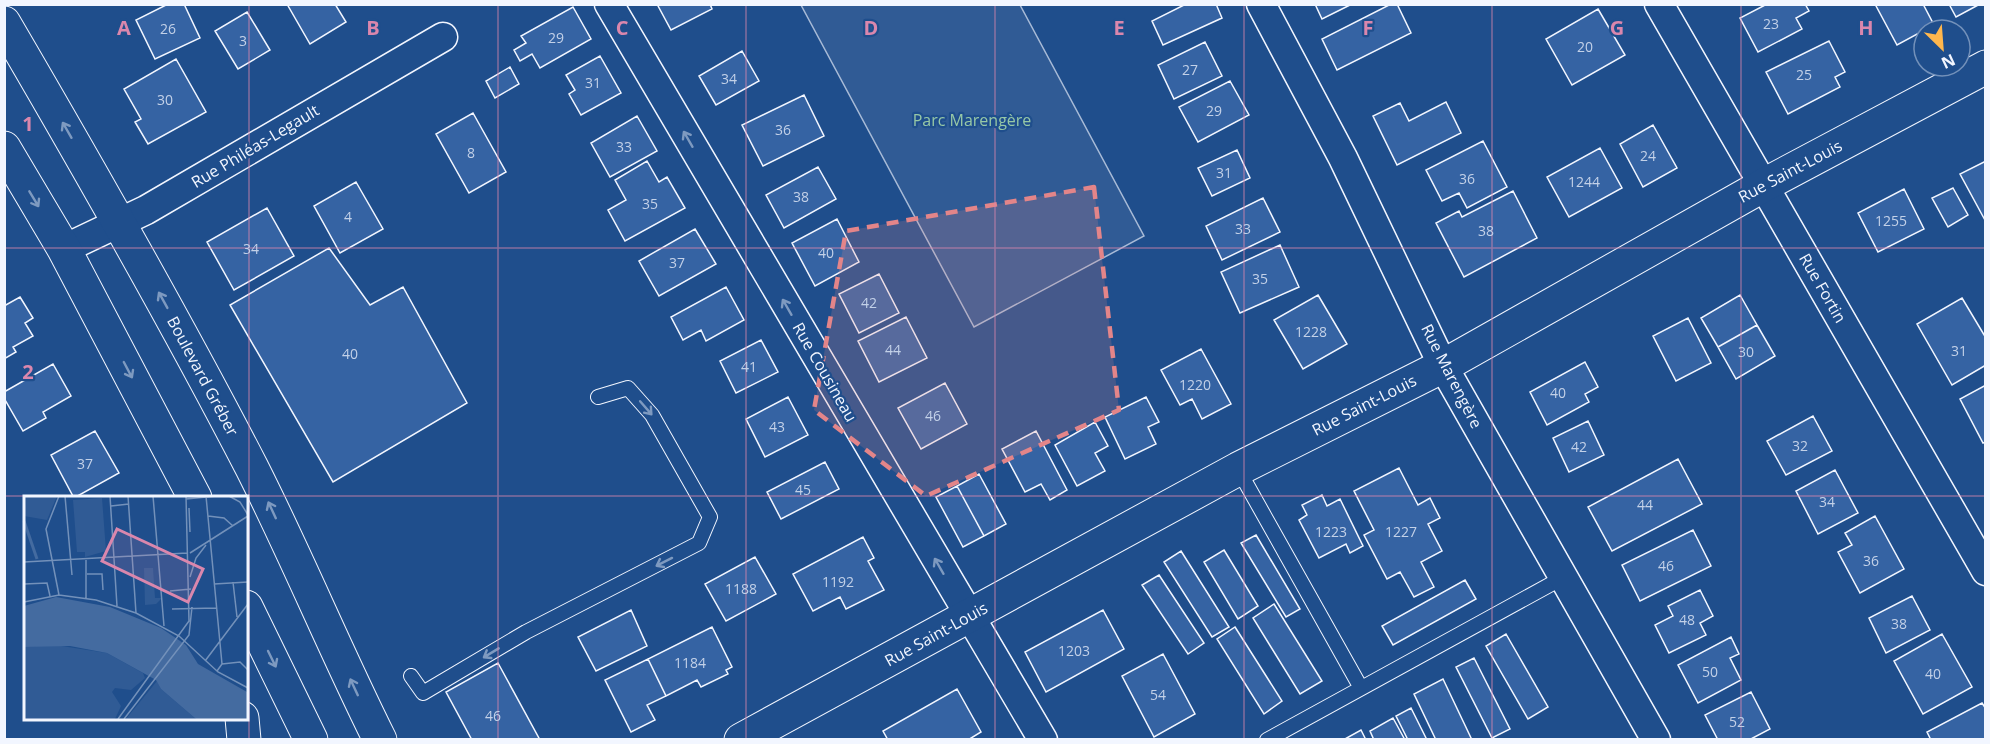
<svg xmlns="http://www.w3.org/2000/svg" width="1990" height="744" viewBox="0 0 1990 744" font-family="'Open Sans',sans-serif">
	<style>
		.built { fill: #305b95; stroke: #a8bbd7; stroke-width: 1.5 }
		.building { fill: #3563a3; stroke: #f2f6ff; stroke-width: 1.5 }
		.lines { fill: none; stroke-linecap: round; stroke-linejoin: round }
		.lane-casing { stroke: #f2f6ff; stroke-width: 16 }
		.street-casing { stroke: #f2f6ff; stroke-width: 31 }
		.secondary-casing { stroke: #f2f6ff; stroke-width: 35 }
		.lane { stroke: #1f4e8c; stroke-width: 14 }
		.street { stroke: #1f4e8c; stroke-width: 28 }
		.secondary { stroke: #1f4e8c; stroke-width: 33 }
		.oneway { stroke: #7e9ac0 }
		.marked { fill: #e38589; fill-opacity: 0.2; stroke: #e38589; stroke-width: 4.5; stroke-dasharray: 12 8; stroke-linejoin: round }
		.grid { fill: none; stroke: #da87ad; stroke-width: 1.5; stroke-opacity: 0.55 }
		.labels { text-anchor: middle; stroke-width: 4.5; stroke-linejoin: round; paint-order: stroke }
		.number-label { font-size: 14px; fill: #c3d1e8 }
		.park-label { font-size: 16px; fill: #97c8a6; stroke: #1f4e8c }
		.street-label { font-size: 16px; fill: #f2f6ff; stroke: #1f4e8c }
		.inset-river { fill: none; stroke: #446ba0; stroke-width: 3 }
		.inset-road { fill: none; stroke: #7391ba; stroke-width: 1.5 }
		.view { fill: #da87ad; fill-opacity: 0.15; stroke: #da87ad; stroke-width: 3 }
		.inset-edge { fill: none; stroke: #f2f6ff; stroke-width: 3 }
		.grid-label { font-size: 20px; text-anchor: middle; font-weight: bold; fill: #da87ad; stroke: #1f4e8c; stroke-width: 4.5; stroke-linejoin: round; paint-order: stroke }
	</style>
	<rect width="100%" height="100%" fill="#1f4e8c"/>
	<path class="built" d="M801,5h219l124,231 -170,91z"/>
	<path class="building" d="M168,4h16l16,34 -45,21 -19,-39z
		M287,4h48l11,18 -36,22z
		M657,4h53l2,5 -41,21z
		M1186,4h30l6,14 -59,27 -11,-24z
		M1315,4h37l-30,15z
		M1391,4h6l14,29 -74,37 -15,-31z
		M1767,4h38l4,7 -13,7 6,11 -44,23 -18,-34z
		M1875,4h48l11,21 -37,20z
		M1949,4h31l-24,13z
		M573,7l18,32 -51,29 -8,-14 -12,7 -6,-11 12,-7 -5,-7z
		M1598,9l27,46 -53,30 -26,-46z
		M247,12l23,38 -32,19 -23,-38z
		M1829,41l16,31 -10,5 5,10 -52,27 -22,-42z
		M1205,42l17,34 -48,23 -16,-34z
		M742,51l17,30 -43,24 -17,-29z
		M600,56l21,37 -40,22 -12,-21 6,-4 -9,-15z
		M176,59l30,53 -58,32 -13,-22 6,-3 -17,-30z
		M510,67l9,17 -24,14 -9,-17z
		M1230,81l19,34 -51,27 -19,-35z
		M804,95l20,41 -61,30 -21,-41z
		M1446,102l15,31 -64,32 -24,-49 27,-13 9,18z
		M473,113l33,59 -37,21 -33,-59z
		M637,116l20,35 -47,26 -19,-34z
		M1653,125l24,43 -34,19 -23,-43z
		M1483,141l24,46 -40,21 -8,-15 -17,8 -16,-31z
		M1600,148l22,40 -53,29 -22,-40z
		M1237,150l13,28 -38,18 -14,-28z
		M647,161l12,21 8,-5 18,31 -60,33 -17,-31 18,-10 -11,-20z
		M1986,161v61l-26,-48z
		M818,167l18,32 -52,29 -18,-33z
		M356,182l27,47 -43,24 -26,-47z
		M1953,188l15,27 -20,12 -16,-29z
		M1904,189l20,40 -46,23 -20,-39z
		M1513,191l24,47 -73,39 -28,-54 23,-12 3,6z
		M1263,198l17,34 -58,28 -16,-34z
		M267,208l27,48 -60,34 -27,-48z
		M837,219l22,43 -44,24 -23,-43z
		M695,229l21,35 -57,32 -20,-35z
		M1280,245l19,42 -59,26 -19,-41z
		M329,248l41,57 33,-18 64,116 -134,79 -103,-177z
		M879,274l20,39 -40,20 -20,-39z
		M726,287l18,33 -38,21 -5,-11 -18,10 -12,-23z
		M1318,295l29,49 -44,25 -29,-49z
		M1740,295l17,30 -39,22 -17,-29z
		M20,297l13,21 -8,5 8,13 -20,11 3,5 -12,7v-53z
		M1962,298l24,40v27l-34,20 -35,-61z
		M906,317l21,41 -48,24 -21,-41z
		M1688,318l23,45 -35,18 -23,-45z
		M1757,325l18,31 -39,23 -18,-32z
		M761,340l17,32 -42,21 -16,-32z
		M1201,349l30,55 -29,15 -10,-20 -12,6 -19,-35z
		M1585,362l13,25 -13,7 4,8 -42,23 -17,-33z
		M53,364l18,32 -28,16 3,6 -23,13 -19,-33v-6z
		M945,383l22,41 -46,25 -23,-41z
		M1986,385v57l-3,1 -23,-44z
		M788,397l20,38 -43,22 -19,-38z
		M1146,397l13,25 -11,5 8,17 -31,15 -20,-42z
		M1813,416l19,35 -46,24 -19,-34z
		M1588,421l16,34 -35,17 -16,-34z
		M1095,422l13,24 -13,7 10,18 -28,15 -22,-41z
		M95,431l24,42 -45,25 -23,-43z
		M1036,431l31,59 -17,10 -9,-16 -16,8 -23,-43z
		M1678,459l24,45 -90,47 -24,-44z
		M825,462l14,27 -58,30 -14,-27z
		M1399,468l19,37 12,-7 10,20 -12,6 14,27 -21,11 13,25 -20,10 -14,-25 -13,7 -23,-44 10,-5 -20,-39z
		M1835,470l23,43 -40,21 -22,-43z
		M979,474l27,50 -22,12 -27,-50z
		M957,486l27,50 -21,11 -27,-50z
		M1322,495l5,11 13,-7 23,47 -13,7 -4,-9 -27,14 -20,-38 8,-5 -5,-10z
		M1875,516l29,53 -44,24 -22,-41 14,-7 -7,-12z
		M1693,530l18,36 -71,35 -18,-36z
		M1256,535l44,74 -14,8 -45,-74z
		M863,537l11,21 -6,3 16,29 -38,19 -6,-12 -27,14 -20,-37z
		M1224,550l34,56 -20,13 -34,-57z
		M1181,551l48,76 -17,10 -48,-75z
		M755,557l21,37 -50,27 -21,-37z
		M1159,575l45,68 -16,11 -46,-69z
		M1465,580l11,19 -83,46 -11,-19z
		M1700,590l13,26 -13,7 6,12 -37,18 -14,-28 18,-9 -5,-10z
		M1912,596l18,34 -44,23 -17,-35z
		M1274,604l48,77 -22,13 -47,-76z
		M631,610l16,36 -51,25 -18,-34z
		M1103,610l21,39 -78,43 -21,-40z
		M712,627l20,40 -6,3 2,4 -27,13 -4,-7 -31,16 -18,-37z
		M1235,627l47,74 -18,13 -47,-75z
		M1506,634l42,73 -20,12 -42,-73z
		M1942,634l30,53 -49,27 -29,-53z
		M1731,637l8,17 -9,4 11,22 -43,23 -20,-38z
		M1163,654l32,60 -41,23 -32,-61z
		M1474,658l36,71 -18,9 -36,-71z
		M648,659l18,37 -19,9 8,15 -24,12 -26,-52z
		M498,663l42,77h-68l-26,-48z
		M1443,679l29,61h-36l-22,-46z
		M957,689l24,43 -13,8h-80l-5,-9z
		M1751,692l19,37 -21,11h-31l-13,-25z
		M1982,703l4,6v31h-55l-4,-8z
		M1411,708l16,32h-19l-12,-24z
		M1393,718l12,22h-31l-4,-9z
		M1361,730l5,10h-23z"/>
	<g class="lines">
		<defs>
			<path id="lane" d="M1238,469l123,219
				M411,676l12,17 103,-61 173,-89 11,-26 -58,-102 -24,-27 -30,9
				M1267,740l297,-163"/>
			<path id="street" d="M609,4l434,736
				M1261,4l82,154 100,208 213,374
				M1659,4l327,567
				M64,249l82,-39 297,-173"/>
			<path id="secondary" d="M4,23c86,147 170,294 248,445 45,89 83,182 128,272
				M4,148l60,101 131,249
				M246,607l65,133
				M242,718l2,22
				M741,740l497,-271 205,-103 321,-181 222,-118"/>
		</defs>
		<use href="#lane" class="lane-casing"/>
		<use href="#street" class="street-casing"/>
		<use href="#secondary" class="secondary-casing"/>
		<use href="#lane" class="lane"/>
		<use href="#street" class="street"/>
		<use href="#secondary" class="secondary"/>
	</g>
	<defs><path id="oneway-shaft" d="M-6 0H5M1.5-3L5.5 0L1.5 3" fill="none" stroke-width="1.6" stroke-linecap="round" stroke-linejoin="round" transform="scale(1.5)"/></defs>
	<g class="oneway">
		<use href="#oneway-shaft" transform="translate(67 130) rotate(-120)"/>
		<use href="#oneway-shaft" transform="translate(688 139) rotate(-120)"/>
		<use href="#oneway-shaft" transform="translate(34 199) rotate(59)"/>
		<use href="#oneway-shaft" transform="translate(163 300) rotate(-119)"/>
		<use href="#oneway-shaft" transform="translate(787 307) rotate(-120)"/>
		<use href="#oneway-shaft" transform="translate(128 370) rotate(62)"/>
		<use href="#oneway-shaft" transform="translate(646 408) rotate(49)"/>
		<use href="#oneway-shaft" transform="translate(272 510) rotate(-115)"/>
		<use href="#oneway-shaft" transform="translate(664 562) rotate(153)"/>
		<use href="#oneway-shaft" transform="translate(939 566) rotate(-120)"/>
		<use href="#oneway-shaft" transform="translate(491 653) rotate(149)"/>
		<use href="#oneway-shaft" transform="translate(272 659) rotate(64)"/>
		<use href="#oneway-shaft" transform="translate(354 687) rotate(-115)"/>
	</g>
	<path class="marked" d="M1094,187l25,223 -193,86 -112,-86 32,-179z"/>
	<path class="grid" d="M249,4v736M498,4v736M746,4v736M995,4v736M1244,4v736M1492,4v736M1741,4v736M4,248h1982M4,496h1982"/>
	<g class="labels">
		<g class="number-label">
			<text x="1771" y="29">23</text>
			<text x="168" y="34">26</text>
			<text x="556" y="43">29</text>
			<text x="243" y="46">3</text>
			<text x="1585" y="52">20</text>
			<text x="1190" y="75">27</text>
			<text x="1804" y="80">25</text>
			<text x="729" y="84">34</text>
			<text x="593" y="88">31</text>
			<text x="165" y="105">30</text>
			<text x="1214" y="116">29</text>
			<text x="783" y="135">36</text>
			<text x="624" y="152">33</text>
			<text x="471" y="158">8</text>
			<text x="1648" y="161">24</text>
			<text x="1224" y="178">31</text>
			<text x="1467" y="184">36</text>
			<text x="1584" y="187">1244</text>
			<text x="801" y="202">38</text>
			<text x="650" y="209">35</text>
			<text x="348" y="222">4</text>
			<text x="1891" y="226">1255</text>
			<text x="1243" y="234">33</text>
			<text x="1486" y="236">38</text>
			<text x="251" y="254">34</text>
			<text x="826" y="258">40</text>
			<text x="677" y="268">37</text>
			<text x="1260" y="284">35</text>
			<text x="869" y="308">42</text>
			<text x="1311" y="337">1228</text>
			<text x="893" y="355">44</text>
			<text x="1959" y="356">31</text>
			<text x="1746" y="357">30</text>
			<text x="350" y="359">40</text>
			<text x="749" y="372">41</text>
			<text x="1195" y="390">1220</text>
			<text x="1558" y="398">40</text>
			<text x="933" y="421">46</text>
			<text x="777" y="432">43</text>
			<text x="1800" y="451">32</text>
			<text x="1579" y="452">42</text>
			<text x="85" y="469">37</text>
			<text x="803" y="495">45</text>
			<text x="1827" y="507">34</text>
			<text x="1645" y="510">44</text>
			<text x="1331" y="537">1223</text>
			<text x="1401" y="537">1227</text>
			<text x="1871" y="566">36</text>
			<text x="1666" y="571">46</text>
			<text x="838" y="587">1192</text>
			<text x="741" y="594">1188</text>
			<text x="1687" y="625">48</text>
			<text x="1899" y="629">38</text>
			<text x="1074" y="656">1203</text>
			<text x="690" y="668">1184</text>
			<text x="1710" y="677">50</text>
			<text x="1933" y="679">40</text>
			<text x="1158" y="700">54</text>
			<text x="493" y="721">46</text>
			<text x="1737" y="727">52</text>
		</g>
		<g class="park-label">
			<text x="972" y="126">Parc Marengère</text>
		</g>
		<g class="street-label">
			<text transform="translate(255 146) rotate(-31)" y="6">Rue Philéas-Legault</text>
			<text transform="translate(1790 171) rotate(-28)" y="6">Rue Saint-Louis</text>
			<text transform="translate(1823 288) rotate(60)" y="6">Rue Fortin</text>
			<text transform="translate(825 372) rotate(60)" y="6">Rue Cousineau</text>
			<text transform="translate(203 376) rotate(62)" y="6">Boulevard Gréber</text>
			<text transform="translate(1452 376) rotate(63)" y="6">Rue Marengère</text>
			<text transform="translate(1364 405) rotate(-27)" y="6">Rue Saint-Louis</text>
			<text transform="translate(936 634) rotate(-29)" y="6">Rue Saint-Louis</text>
		</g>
	</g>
	<g transform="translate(24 496)">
		<rect width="224" height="224" fill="#1f4e8c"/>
		<path d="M2,0h31l-10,24 -23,-4zM78,2l4,53 -21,6v-5h-8l-4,-52zM120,72h9l2,30h7l-6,6 -11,1zM31,149l52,8 36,20 2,5 -14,12 -16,-2 -3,4 9,14 -6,13h-91v-72zM133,185l4,8 35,30h-70z" fill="#305b95"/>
		<path d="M32,101l54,10 51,21 25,17 12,19 49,28v27h-51l-35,-30 -5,-9 -49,-27 -37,-7 -46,1v-41z" fill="#446ba0"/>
		<path class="inset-river" d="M0,25l13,38"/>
		<path class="inset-road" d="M35,0l-13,33 13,66M41,0l7,79M86,0l7,110M104,0l8,117M129,0l11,130M182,0l16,168 -5,7M205,0l11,6 8,13M162,3l31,-3M87,10l18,-2M165,12l1,24M184,20l16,2 9,8M166,57l58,-37M0,66l163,-9M63,78h15l1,16M166,81l6,-19 10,-13M209,86l4,35M0,88l23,-1 3,13M190,88l34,-2M146,95l21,-2M62,102v-38M0,106l35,-7 37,5 40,13 43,23 39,36 30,16M148,113l44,-1M181,165l43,-57M198,168l18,-2 8,8M94,223l71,-98 -3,-125M100,223l65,-84 3,-28"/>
		<path class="view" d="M93,33l86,40 -15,33 -86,-41z"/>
		<rect width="224" height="224" class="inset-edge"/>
	</g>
	<g class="grid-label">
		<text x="124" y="35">A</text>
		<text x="373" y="35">B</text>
		<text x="622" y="35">C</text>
		<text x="871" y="35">D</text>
		<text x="1119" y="35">E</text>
		<text x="1368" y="35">F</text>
		<text x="1617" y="35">G</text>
		<text x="1866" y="35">H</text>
		<text x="28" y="131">1</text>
		<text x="28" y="379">2</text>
	</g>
	<rect width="1990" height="744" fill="none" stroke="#f2f6ff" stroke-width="12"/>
	<g transform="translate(1942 48) rotate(155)"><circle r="28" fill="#1f4e8c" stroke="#7391ba" stroke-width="1.5"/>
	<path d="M0-4.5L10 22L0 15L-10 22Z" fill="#ffb74d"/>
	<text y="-9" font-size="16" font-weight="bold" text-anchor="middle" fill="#f2f6ff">N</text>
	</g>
</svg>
